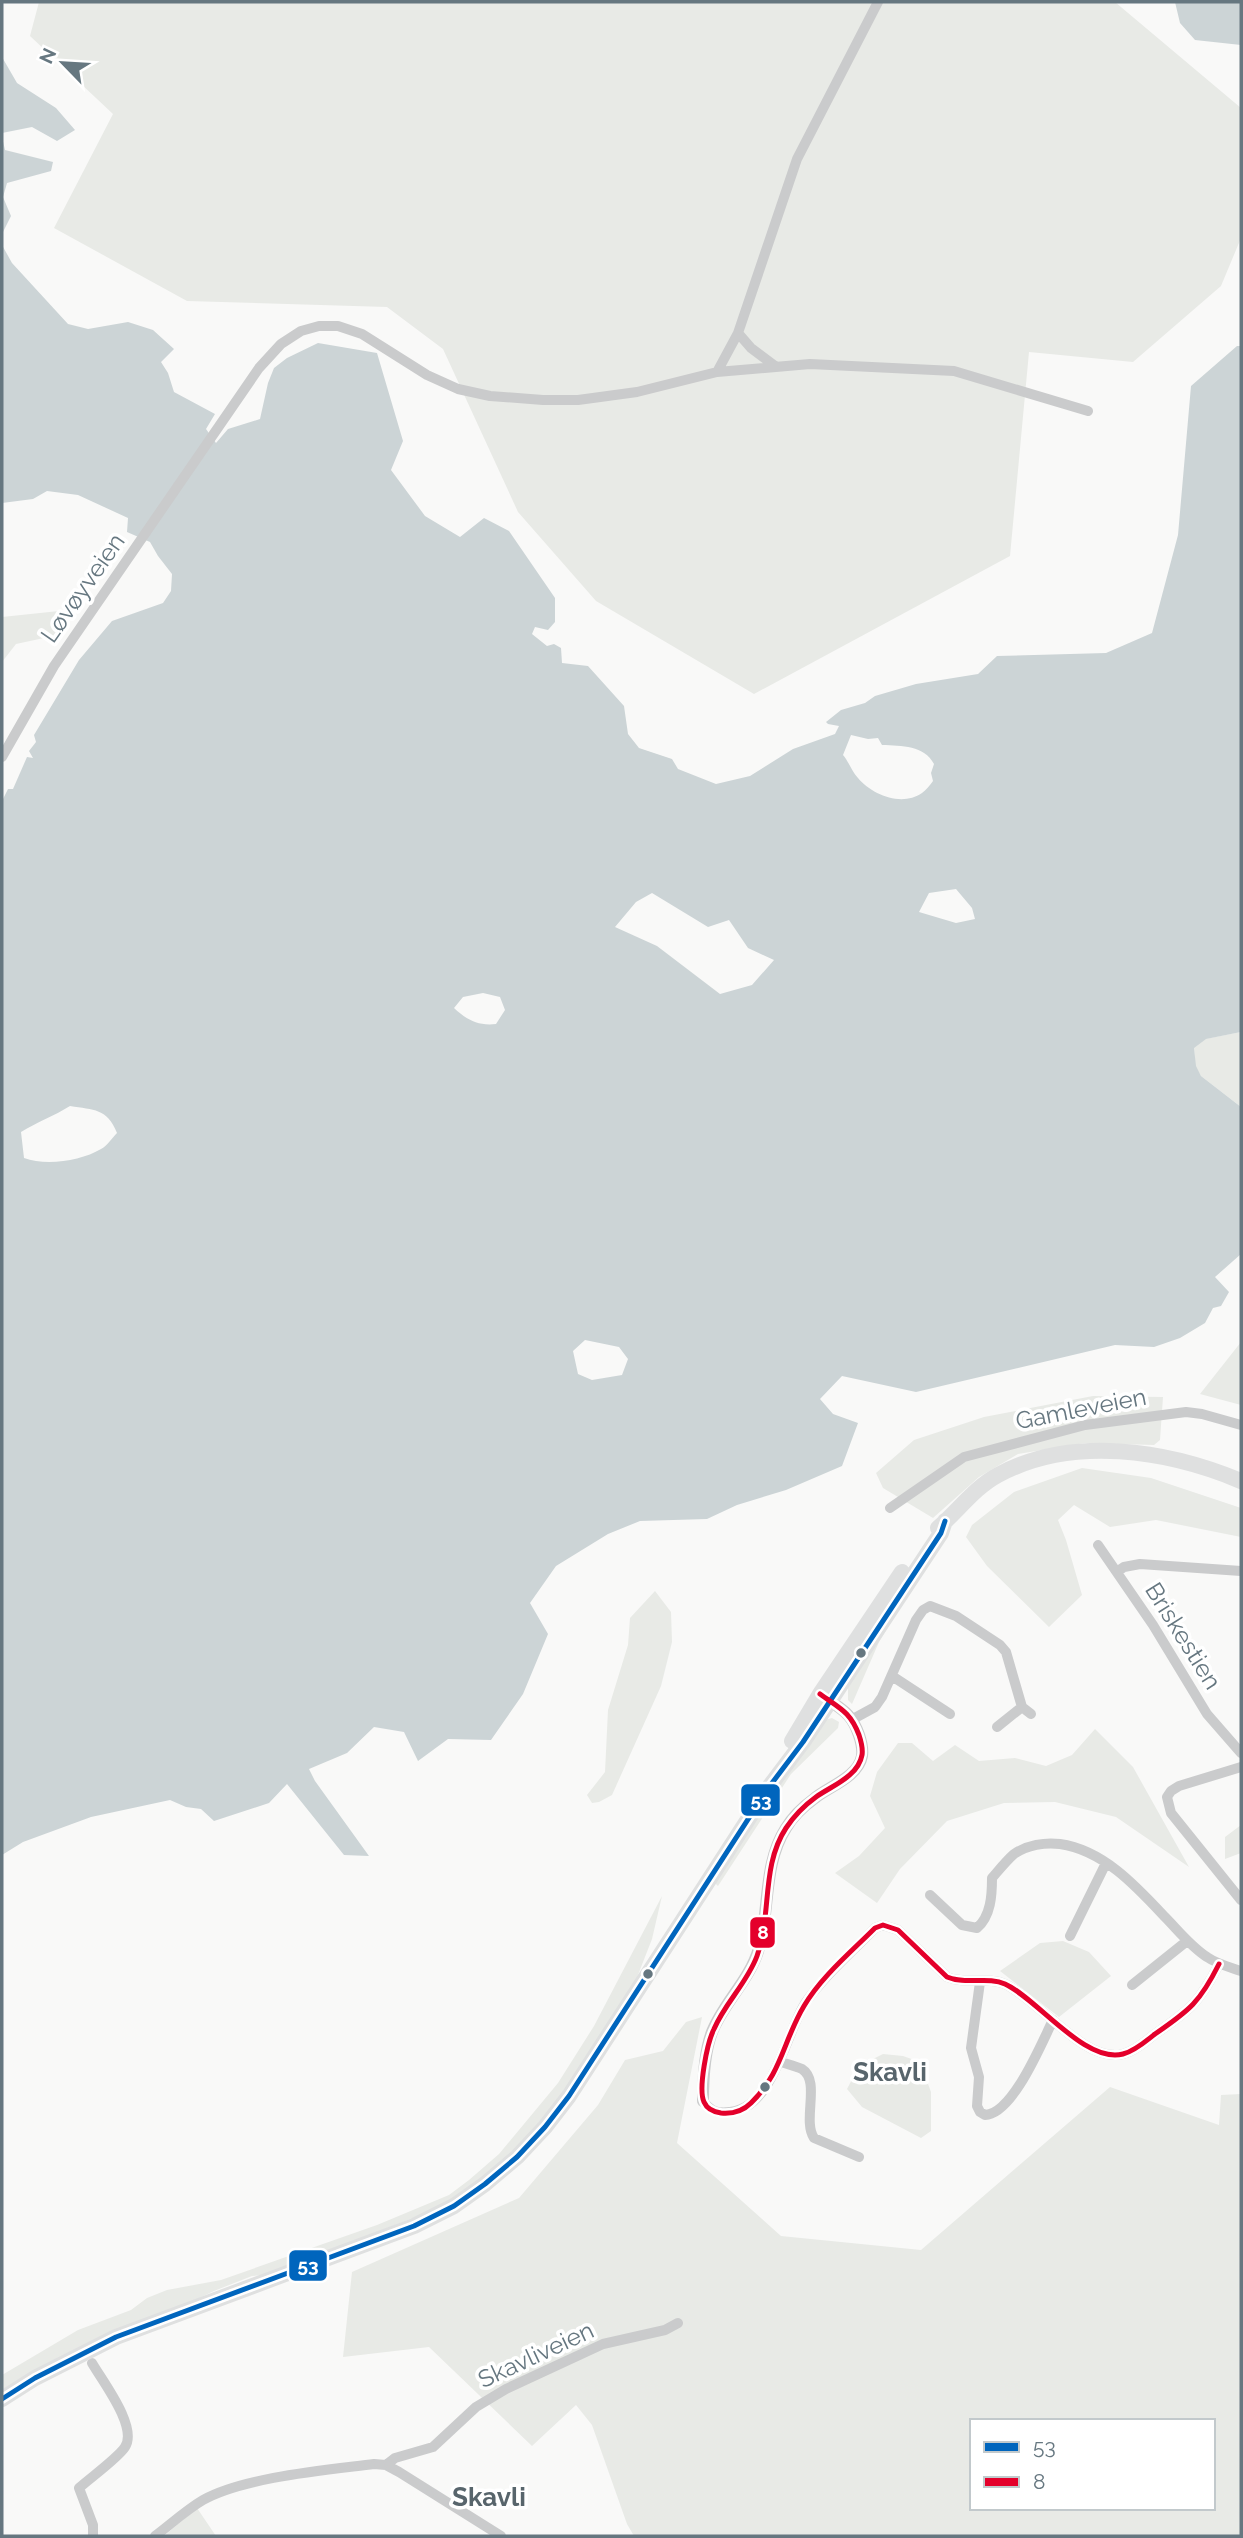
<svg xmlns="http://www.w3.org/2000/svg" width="1243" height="2538" viewBox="0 0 1243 2538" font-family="Raleway,sans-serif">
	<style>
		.green { fill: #e8eae6; fill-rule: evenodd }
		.water { fill: #ccd4d6; fill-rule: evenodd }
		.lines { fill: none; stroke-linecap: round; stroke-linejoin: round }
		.minor { stroke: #cacbcc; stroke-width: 10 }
		.tertiary { stroke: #cacbcc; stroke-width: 12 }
		.primary { stroke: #dfe0e0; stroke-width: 16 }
		.bus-1-casing { stroke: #fff; stroke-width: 10 }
		.bus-2-casing { stroke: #fff; stroke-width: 10 }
		.bus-1 { stroke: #0065bd; stroke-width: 5 }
		.bus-2 { stroke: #e4002b; stroke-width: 5 }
		.bus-dot { fill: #667780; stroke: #fff; stroke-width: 2.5 }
		.labels { text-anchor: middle; stroke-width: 7; stroke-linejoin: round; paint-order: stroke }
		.street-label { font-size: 24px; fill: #667780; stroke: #fff }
		.neighbourhood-label { font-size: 26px; font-weight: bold; fill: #58656c; stroke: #fff }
		.line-badge { stroke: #fff; stroke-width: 2.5 }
		.badge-label { font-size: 19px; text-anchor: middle; font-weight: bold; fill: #fff }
	</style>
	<rect width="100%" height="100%" fill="#f9f9f8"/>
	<path class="green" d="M39,2h1076l126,106v130l-20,48 -88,76 -104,-10 -19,204 -256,138 -158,-93 -78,-89 -75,-163 -56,-42 -200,-6 -133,-73 59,-114 -83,-78z
		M59,611l-1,24 -42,9 -14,18v-45z
		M1241,1032v75l-40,-31 -6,-10 -1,-19 11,-8z
		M1241,1342v63l-41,-11z
		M1093,1396l70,1 -3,43 -6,5 -69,-2 -67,11 -39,23 -46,41 -50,-30 -7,-15 38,-33 70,-23z
		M1082,1468l69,10 90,30v29l-85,-17 -46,7 -36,-22 -16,15 8,20 16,55 -33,32 -62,-61 -21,-29 6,-12 42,-33z
		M655,1591l16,21 1,30 -11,44 -49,109 -13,7 -7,1 -5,-8 18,-23 3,-62 20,-65 2,-27z
		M890,1624l-11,18 -27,62 -4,-4v-15z
		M832,1718l7,4 -1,6 -47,46 -73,112 -3,-3 98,-151 12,-12z
		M1095,1729l38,38 56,100 -73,-50 -61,-15 -51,1 -57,18 -47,48 -23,34 -42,-30 24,-17 26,-28 -15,-32 7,-24 21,-29h14l21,18 22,-16 24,16 36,-3 31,8 26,-11z
		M1241,1825v28l-16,6v-22z
		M662,1896l-10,43 -16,41 -83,131 -47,50 -65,46 -175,68 -14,1 -38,15 -212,100v-16l76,-45 53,-20 16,-12 20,-8 54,-10 156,-55 72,-30 20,-15 30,-26 59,-71 36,-57z
		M1063,1941l26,11 22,24 -52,41 -59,-46 40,-28z
		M702,2017l-25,126 104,93 140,14 189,-163 109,38 2,-30 20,-1v442h-607l-7,-12 -35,-99 -16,-20 -44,41 -103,-99 -86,10 9,-85 167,-74 79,-93 27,-45 38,-9 23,-29zM972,2421h241v87h-241z
		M883,2054l20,2 17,6 11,30v39l-10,7 -59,-31 -15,-18 12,-23z
		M197,2508l19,28h-52z"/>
	<path class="water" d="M1175,2h66v43l-46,-5 -15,-17z
		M2,57l15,26 39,25 19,22 -18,11 -25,-14 -30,6z
		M2,137l3,13 48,12 -2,9 -44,12 -4,14 8,19 -9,18z
		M2,245l10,18 56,61 20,5 40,-7 25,8 21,19 -13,13 7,11 6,19 41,22 -9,15 10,14 12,-14 32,-10 8,-36 6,-15 13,-10 31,-15 59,10 26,88 -12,29 34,46 35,21 24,-19 25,13 46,67v24l-7,8 -13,-3 -3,7 15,12 7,-2 7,4 1,15 26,3 36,40 4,28 11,14 33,11 6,10 38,15 34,-8 43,-27 42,-15 4,-8 -11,-2 -2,-2 15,-12 24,-7 10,-7 41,-12 62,-10 19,-18 109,-3 46,-20 26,-98 13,-149 46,-40h4v686l-35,7 -12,9 2,18 5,10 40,31v147l-26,23 14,15 -8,14 -8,2 -8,15 -25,15 -26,9 -39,-2 -199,47 -74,-16 -22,23 13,15 25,9 -16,43 -56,24 -49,15 -30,14 -67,2 -32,13 -52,32 -26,37 18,31 -25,60 -32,46 -43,-1 -30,22 -14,-29 -30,-5 -27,26 -38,16 6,12 54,75 -25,-1 -57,-71 -18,19 -55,18 -13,-12 -15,-2 -16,-7 -79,17 -68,25 -21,13v-1054l6,-12h5l14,-32 6,1 -4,-7 7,-9 -2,-7 45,-75 33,-39 51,-18 8,-12 1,-17 -14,-18 -8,-14 -23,-10 1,-14 -50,-23 -31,-4 -14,8 -31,4zM851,735l17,4 10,-1 4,7c20,1 42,0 52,19l-3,9 2,8c-3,4 -7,9 -11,12 -20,14 -50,2 -64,-15 -6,-6 -9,-16 -15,-23zM956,889l16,19 3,11 -19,4 -37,-11 10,-19zM652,893l56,34 21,-7 19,28 26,12 -22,25 -32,9 -63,-48 -42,-19 21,-25zM483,993l17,4 5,13 -9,14c-18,2 -29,-4 -42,-16l9,-11zM70,1106c24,4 37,2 47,27 -5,5 -10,13 -16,16 -20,12 -55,17 -77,9l-3,-26c16,-10 33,-16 49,-26zM585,1340l34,7 9,12 -6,16 -30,5 -14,-6 -5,-23z"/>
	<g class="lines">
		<path class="minor" d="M738,333l13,15 24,18
			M717,372l21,-39 59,-174 81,-157
			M2,757l52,-91 205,-298 22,-24 20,-13 18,-5h19l24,8 65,41 31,14 32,7 53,4h35l59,-8 80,-20 93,-8 144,7 134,40
			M890,1508l74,-51 121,-32 101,-13 16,2 39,11
			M1098,1545l55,80 54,89 34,39
			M1118,1571l6,-4 16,-3 101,7
			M892,1676l58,38
			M853,1719l22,-12 7,-10 34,-77 7,-10 7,-4 26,10 44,29 6,7 16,55 9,7
			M997,1727l25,-20
			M1241,1767l-62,19 -8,5 -4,6 4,16 70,87
			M930,1895l32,30 15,3c14,-12 15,-33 15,-50 7,-8 14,-17 22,-24 13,-9 31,-12 46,-10 43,6 76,42 104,72 14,14 26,30 43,41 10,7 22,10 34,14
			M1070,1936l36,-73
			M980,1982l-9,66 8,29 -2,29 3,6 5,3c28,-1 57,-73 68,-95
			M1132,1985l55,-44
			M781,2062c6,2 15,4 21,7 19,12 0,51 12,69l45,19
			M703,2101c8,10 14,13 27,11 44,-4 56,-81 76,-110 19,-27 46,-50 69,-74l8,-3 15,5 49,47c19,8 41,-1 58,7 33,15 80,80 118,70 12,-3 23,-13 32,-20 35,-24 45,-32 64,-70
			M92,2363c11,19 46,64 33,84 -7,11 -35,31 -46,41l14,37v11
			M386,2465l9,-7 38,-11 43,-40 30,-18 97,-45 62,-14 13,-7
			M155,2536c16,-12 31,-26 48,-36 41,-23 124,-30 171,-36l12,1 13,7 102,64"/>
		<path class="tertiary" d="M703,2101c0,-23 1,-48 9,-69 12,-30 38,-52 47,-84 11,-39 4,-84 27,-120 7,-12 18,-22 29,-30 15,-12 43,-21 47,-42 1,-7 -1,-15 -3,-21 -8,-23 -17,-25 -35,-38"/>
		<path class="primary" d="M938,1528c21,-18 36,-40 60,-53 74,-40 169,-25 243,6
			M792,1741l28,-47 82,-122
			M2,2399l33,-21 81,-41 298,-111 40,-20 31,-22 32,-27 28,-30 24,-31 200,-309 34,-45 138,-209 4,-12"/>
		<defs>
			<path id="bus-1" d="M2,2399l33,-21 81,-41 298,-111 40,-20 31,-22 32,-27 28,-30 24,-31 200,-309 34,-45 138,-209 4,-12"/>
			<path id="bus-2" d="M820,1694c19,14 30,17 39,41 2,6 4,14 3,20 -4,22 -31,31 -46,42 -11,8 -22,19 -30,31 -25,38 -14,86 -29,128 -10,27 -32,47 -43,73 -7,14 -16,60 -10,73 3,7 10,10 17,11 11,1 22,-2 30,-10 31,-30 32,-62 53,-97 17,-29 47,-54 71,-78l8,-3 15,5 49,47c19,8 41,-1 58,7 33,15 80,80 118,70 12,-3 23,-13 32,-20 35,-24 45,-32 64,-70"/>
		</defs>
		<use href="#bus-1" class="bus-1-casing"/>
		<use href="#bus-2" class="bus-2-casing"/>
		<use href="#bus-1" class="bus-1"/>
		<use href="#bus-2" class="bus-2"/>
	</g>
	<g class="bus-dot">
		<circle cx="861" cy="1653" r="6"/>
		<circle cx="648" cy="1974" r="6"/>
		<circle cx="765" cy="2087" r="6"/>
	</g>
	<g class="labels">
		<g class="street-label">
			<text transform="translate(83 588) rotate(-55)" y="8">Løvøyveien</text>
			<text transform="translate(1081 1409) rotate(-11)" y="8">Gamleveien</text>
			<text transform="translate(1183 1636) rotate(58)" y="8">Briskestien</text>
			<text transform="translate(536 2355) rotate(-25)" y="8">Skavliveien</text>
		</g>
		<g class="neighbourhood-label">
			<text x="890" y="2081">Skavli</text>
			<text x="489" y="2506">Skavli</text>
		</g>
	</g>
	<g class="line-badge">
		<rect x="740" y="1783" width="41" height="34" rx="7" fill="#0065bd"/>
		<rect x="749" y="1916" width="27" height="33" rx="7" fill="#e4002b"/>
		<rect x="288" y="2249" width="40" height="33" rx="7" fill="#0065bd"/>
	</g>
	<g class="badge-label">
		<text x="761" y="1807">53</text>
		<text x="763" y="1939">8</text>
		<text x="308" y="2272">53</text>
	</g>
	<rect width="1243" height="2538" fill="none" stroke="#667780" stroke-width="7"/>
	<rect x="970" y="2419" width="245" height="91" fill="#ffffff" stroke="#c2c9cc" stroke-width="2"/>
	<rect x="984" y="2442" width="35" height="10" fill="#0065bd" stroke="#c2c9cc" stroke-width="2"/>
	<text x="1033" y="2454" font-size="21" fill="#667780">53</text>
	<rect x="984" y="2477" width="35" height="10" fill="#e4002b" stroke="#c2c9cc" stroke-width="2"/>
	<text x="1033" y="2489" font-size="21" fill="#667780">8</text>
	<g transform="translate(63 63) rotate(295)" stroke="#ffffff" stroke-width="5" paint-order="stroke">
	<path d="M0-5L12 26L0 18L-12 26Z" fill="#667780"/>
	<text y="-10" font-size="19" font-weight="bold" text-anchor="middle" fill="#667780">N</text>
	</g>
</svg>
